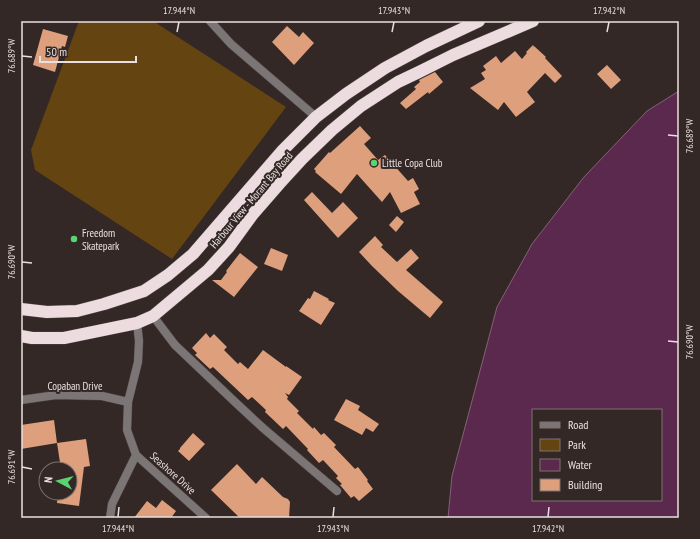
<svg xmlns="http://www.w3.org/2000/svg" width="700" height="539" viewBox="0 0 700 539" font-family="'PT Sans Narrow',sans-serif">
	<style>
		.green { fill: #644410 }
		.water { fill: #5a294d; stroke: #856079; fill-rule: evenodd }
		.building { fill: #dd9f7c }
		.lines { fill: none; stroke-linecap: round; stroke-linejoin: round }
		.street-casing { stroke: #514544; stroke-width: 9 }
		.highway-casing { stroke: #514544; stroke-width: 13 }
		.street { stroke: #7b7576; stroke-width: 8 }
		.highway { stroke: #ecdce0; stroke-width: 12 }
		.ticks { fill: none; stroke: #e8e0df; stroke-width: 1.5 }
		.poi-dot { fill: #58d570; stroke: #342826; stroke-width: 1.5 }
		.labels { text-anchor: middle; stroke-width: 4; stroke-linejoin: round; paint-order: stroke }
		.poi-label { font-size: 11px; fill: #e8e0df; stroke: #342826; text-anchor: start }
		.street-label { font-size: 11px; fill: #e8e0df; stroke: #342826 }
		.neatline { fill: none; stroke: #e8e0df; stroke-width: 1.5 }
		.ticks-label { font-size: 10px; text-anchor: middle; fill: #e8e0df }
	</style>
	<rect width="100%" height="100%" fill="#342826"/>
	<path class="green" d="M79,21h74l133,86 -114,152 -137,-89 -4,-20z"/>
	<path class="water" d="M679,91v427h-231l4,-42 45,-169 35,-63 52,-67 63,-66zM533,410h128v90h-128z"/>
	<path class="building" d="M287,26l12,11 4,-5 11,11 -20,22 -22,-23z
		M43,29l25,7 -3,11 -3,-1 -7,26 -22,-7z
		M533,45l1,2v-1l12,11 -1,1 17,18 -7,7 -10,-10 -18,19 8,10 -19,15 -12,-15 -6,8 -28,-22 15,-9 -4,-6 5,-3 -3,-4 13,-10 5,7 14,-12 7,8 5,-6 -1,-1z
		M607,65l14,15 -10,9 -14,-15z
		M435,72l8,10 -14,12 -1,-2 -22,17 -6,-6 16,-14 -2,-2 6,-5 -1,-2z
		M360,126l11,12 -7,6 14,16 7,-5 23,26 5,-3 6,11 -5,3 6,12 -19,9 -11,-21 -8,10 -25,-28 -16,20 -26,-22 1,-1 -2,-2 15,-17 1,1z
		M312,192l20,21 11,-11 15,16 -20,20 -34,-38z
		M397,216l7,6 -8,10 -7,-7z
		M375,236l8,9 -2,2 16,15 14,-13 8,9 -13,12 37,32 -13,16 -32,-27 -26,-25 -13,-14z
		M271,248l17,7 -6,16 -18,-7z
		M240,253l18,14 -24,30 -22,-17h9l6,-8 -1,-1z
		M314,291l15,8 -1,1 7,3 -14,22 -22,-14 9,-13 2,1z
		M206,333l4,5 4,-4 13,13 -3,3 14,14 2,-2 8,7 15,-19 23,17v-1l16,11 -13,18 -4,-2 3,4 -1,2 12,12 -2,2 16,16 1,-2 7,8 3,-2 12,12 -2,2 21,22 3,-2 10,13 -1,1 6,8 -14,12 -5,-5 -3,2 -11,-13 2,-1 -6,-6 2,-2 -15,-16 -4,3 -12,-13 1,-1 -22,-23 -3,3 -18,-17 1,-2 -14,-13 -4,3 -35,-33 -3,2 -15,-14 2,-2 -5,-5z
		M346,399l14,7 -2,4 21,14 -6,8 -7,-4 -4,7 -28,-15z
		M54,420l3,23 -36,6v-24z
		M193,433l12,11 -16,17 -11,-10 2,-2v-1z
		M86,439l4,27 -6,1 -5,39 -22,-3 1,-10h12v-24h-9l-4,-26z
		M237,464l19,20 6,-7 21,20 5,2 2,3 -1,16h-49l-29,-28z
		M162,500l14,11 -5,7h-37l13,-17 9,7z"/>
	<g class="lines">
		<defs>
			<path id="street" d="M210,21l21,23 85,73
				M153,316l22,29 60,57 28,26 74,63
				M137,323l2,18 -1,21 -10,40 -1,28 9,25 70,63
				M21,400l35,-5 46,1 26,6
				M110,518l2,-14 24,-49"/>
			<path id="highway" d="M21,309l26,3 30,-1 27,-7 40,-13 24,-16 25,-21 90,-104 33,-33 30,-23 39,-26 41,-22 53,-25
				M21,336l11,2h32l73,-15 16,-7 55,-46 21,-23 24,-33 27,-31 22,-24 30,-29 29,-24 37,-24 21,-10 34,-17 80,-34"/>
		</defs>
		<use href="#street" class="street-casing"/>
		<use href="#highway" class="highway-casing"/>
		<use href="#street" class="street"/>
		<use href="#highway" class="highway"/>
	</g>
	<path class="ticks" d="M177,32l2,-10M392,32l2,-10M607,32l2,-10M22,56l10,1M668,135l10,1M22,262l10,1M668,341l10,1M22,467l10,2M118,517l1,-10M333,517l1,-10M548,517l1,-10"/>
	<g class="poi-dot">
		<circle cx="374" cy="163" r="4"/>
		<circle cx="74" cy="239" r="4"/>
	</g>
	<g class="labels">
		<g class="poi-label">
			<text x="382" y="167">Little Copa Club</text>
			<text x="82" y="237">Freedom<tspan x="82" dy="13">Skatepark</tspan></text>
		</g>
		<g class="street-label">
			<text transform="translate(251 200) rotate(-50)" y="4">Harbour View - Morant Bay Road</text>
			<text x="75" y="390">Copaban Drive</text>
			<text transform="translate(173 473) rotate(42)" y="4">Seashore Drive</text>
		</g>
	</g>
	<rect width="700" height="539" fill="none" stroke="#342826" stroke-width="44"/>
	<rect x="532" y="409" width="130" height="92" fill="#342826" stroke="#7c7270"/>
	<rect x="540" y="422" width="20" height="6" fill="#7b7576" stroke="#7c7270"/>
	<text x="568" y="429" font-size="12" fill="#e8e0df">Road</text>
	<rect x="540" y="439" width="20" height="12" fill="#644410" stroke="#7c7270"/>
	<text x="568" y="449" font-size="12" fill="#e8e0df">Park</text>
	<rect x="540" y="459" width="20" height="12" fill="#5a294d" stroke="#7c7270"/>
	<text x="568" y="469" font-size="12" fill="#e8e0df">Water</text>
	<rect x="540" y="479" width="20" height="12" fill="#dd9f7c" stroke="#7c7270"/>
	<text x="568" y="489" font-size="12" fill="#e8e0df">Building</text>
	<g transform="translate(58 481) rotate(277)"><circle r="19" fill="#342826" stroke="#7c7270"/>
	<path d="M0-3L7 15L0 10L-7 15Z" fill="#58d570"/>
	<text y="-6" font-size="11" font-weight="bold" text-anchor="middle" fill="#e8e0df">N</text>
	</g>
	<path d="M40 56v6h96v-6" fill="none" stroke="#e8e0df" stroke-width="2"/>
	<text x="46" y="56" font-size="12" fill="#e8e0df" stroke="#342826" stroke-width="3" paint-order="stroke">50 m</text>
	<rect x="22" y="22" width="656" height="495" class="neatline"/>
	<g class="ticks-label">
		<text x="179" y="14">17.944°N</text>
		<text x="394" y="14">17.943°N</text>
		<text x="609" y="14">17.942°N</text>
		<text transform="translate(11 56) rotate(-90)" y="4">76.689°W</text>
		<text transform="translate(689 136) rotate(-90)" y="4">76.689°W</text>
		<text transform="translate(11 262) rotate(-90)" y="4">76.690°W</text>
		<text transform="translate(689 342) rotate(-90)" y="4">76.690°W</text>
		<text transform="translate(11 467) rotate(-90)" y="4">76.691°W</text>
		<text x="118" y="532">17.944°N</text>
		<text x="333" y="532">17.943°N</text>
		<text x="548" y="532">17.942°N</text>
	</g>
</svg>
